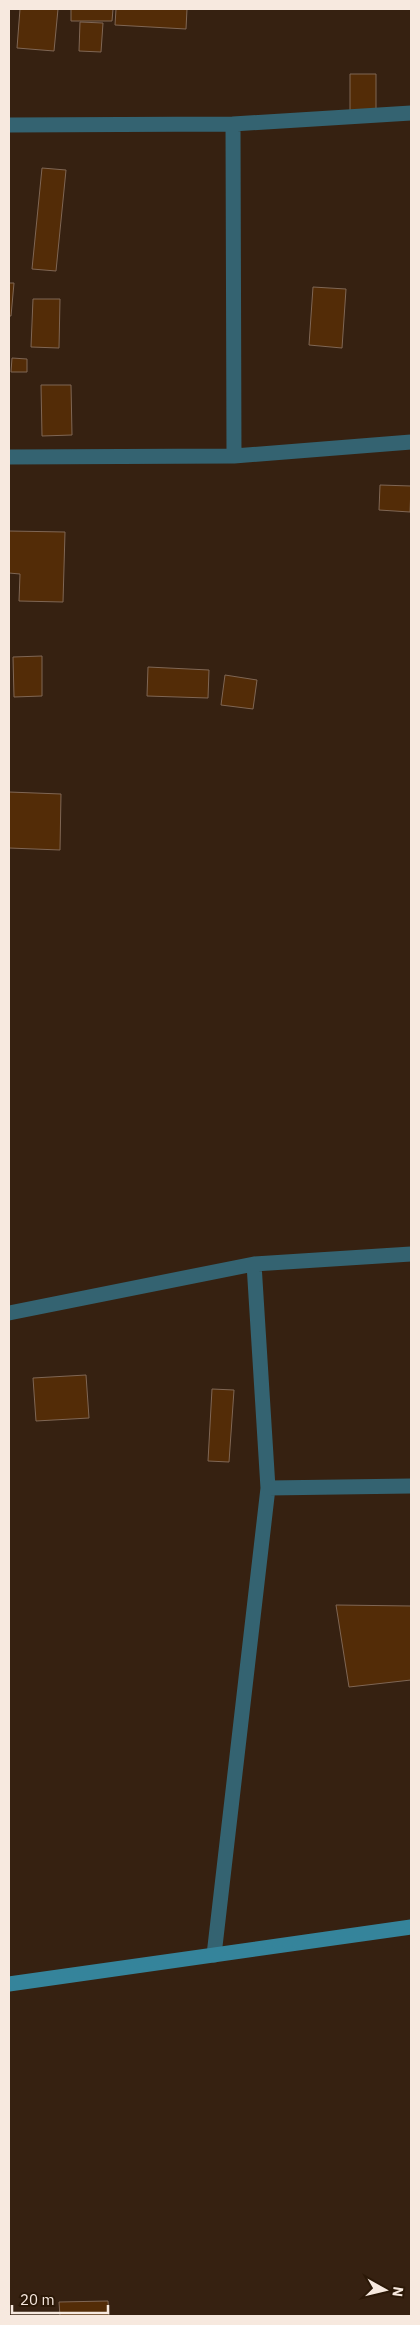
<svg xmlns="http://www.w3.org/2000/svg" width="420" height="2325" viewBox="0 0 420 2325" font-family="'IBM Plex Sans',sans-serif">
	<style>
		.building { fill: #532c07; stroke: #7f6654 }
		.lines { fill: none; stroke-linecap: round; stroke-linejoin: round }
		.street { stroke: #346371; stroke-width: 15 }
		.secondary { stroke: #35849b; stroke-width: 15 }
	</style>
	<rect width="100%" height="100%" fill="#362111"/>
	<path class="building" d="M20,9h38l-4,42 -37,-3z
		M71,9h42l-1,12h-41z
		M116,9h71l-1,20 -71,-4z
		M80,22l23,1 -2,29 -22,-1z
		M350,74h26v41h-26z
		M42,168l24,2 -10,101 -24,-2z
		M9,283h5l-3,33h-2z
		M313,287l33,2 -4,59 -33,-3z
		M33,299h27l-1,49 -28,-1z
		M12,358l15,1v13h-16z
		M41,385h30l1,50 -30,1z
		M380,485l31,1 -1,26 -31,-2z
		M9,531l56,1 -2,70 -44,-1 1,-27 -11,-1z
		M42,656v40l-28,1 -1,-40z
		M148,667l61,3 -1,28 -61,-2z
		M225,675l32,5 -4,29 -32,-4z
		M9,792l52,2 -1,56 -51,-2z
		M86,1375l3,43 -53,3 -3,-43z
		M212,1389l22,1 -5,72 -21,-1z
		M336,1605l75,1v74l-62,7z
		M108,2301l1,15h-49l-1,-14z"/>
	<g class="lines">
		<path class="street" d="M9,125l224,-1
			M234,456l-1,-332 178,-11
			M9,457l225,-1 177,-14
			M9,1313l245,-49 157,-10
			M268,1488l143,-2
			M214,1955l54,-467 -14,-224"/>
		<path class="secondary" d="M9,1984l402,-57"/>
	</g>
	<rect width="420" height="2325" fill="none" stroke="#f7e9df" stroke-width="20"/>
	<g transform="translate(385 2290) rotate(98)" stroke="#2b1807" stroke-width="4" paint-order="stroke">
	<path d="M0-4L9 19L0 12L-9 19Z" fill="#f7e9df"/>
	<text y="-8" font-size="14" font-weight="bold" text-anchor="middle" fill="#f7e9df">N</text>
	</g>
	<path d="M12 2305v8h96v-8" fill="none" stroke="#f7e9df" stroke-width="2.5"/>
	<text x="20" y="2305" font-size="15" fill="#f7e9df" stroke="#2b1807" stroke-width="4" paint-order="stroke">20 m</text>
</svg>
